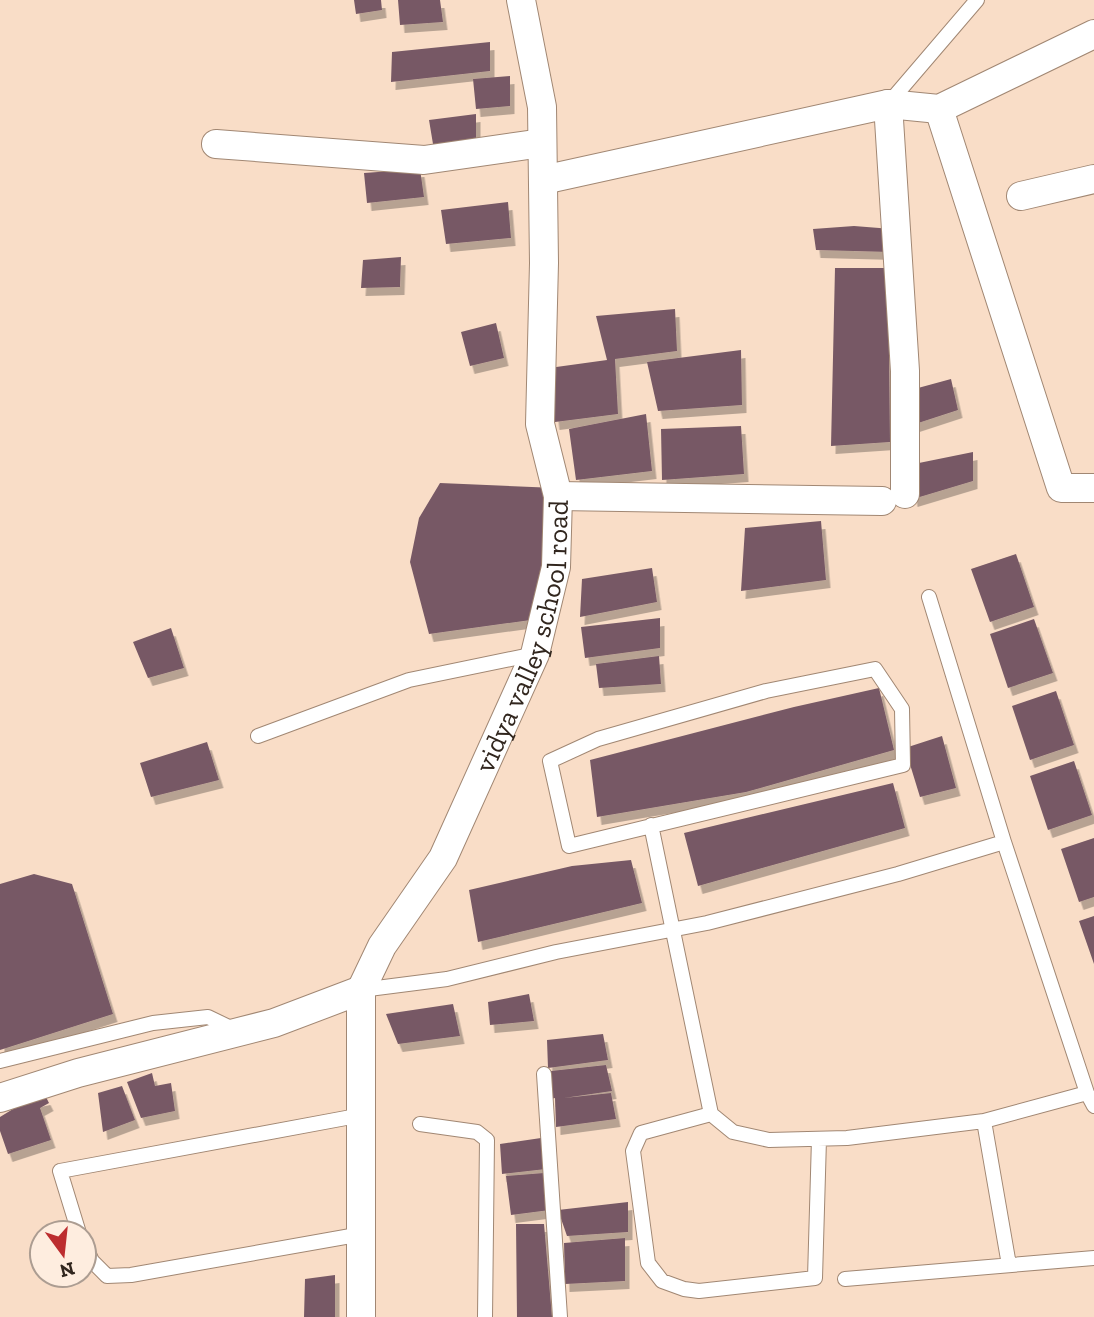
<svg xmlns="http://www.w3.org/2000/svg" width="1094" height="1317" viewBox="0 0 1094 1317" font-family="'Zilla Slab',serif">
	<style>
		.building { fill: #775965; filter: url(#shadow) }
		.lines { fill: none; stroke-linecap: round; stroke-linejoin: round }
		.service-casing { stroke: #a18773; stroke-width: 16 }
		.minor-casing { stroke: #a18773; stroke-width: 30 }
		.service { stroke: #fff; stroke-width: 14 }
		.minor { stroke: #fff; stroke-width: 28 }
		.labels { text-anchor: middle; stroke-width: 7; stroke-linejoin: round; paint-order: stroke }
		.street-label { font-size: 28px; fill: #31261e; stroke: #feeddf }
	</style>
	<defs>
		<filter id="shadow"><feDropShadow dx="4.5" dy="8" stdDeviation="0" flood-color="#0004"/></filter>
	</defs>
	<rect width="100%" height="100%" fill="#f9ddc7"/>
	<path class="building" d="M354,0h27l1,10 -26,4z
		M398,0h42l3,22 -43,3z
		M490,42v29l-99,11 1,-30z
		M510,76v30l-34,3 -3,-30z
		M476,114v30l-42,6 -5,-30z
		M420,169l4,28 -57,6 -3,-30z
		M508,202l3,36 -65,6 -5,-34z
		M854,226l38,3 -1,23 -75,-2 -3,-21z
		M401,257l-1,30 -39,1 2,-28z
		M835,268h53l2,174 -59,4z
		M675,309l2,42 -62,8 3,55 -63,8 -6,-54 58,-8 -11,-44z
		M496,323l8,35 -34,8 -9,-34z
		M741,350l1,55 -84,6 -11,-49z
		M951,379l7,31 -46,15 -5,-34z
		M646,414l6,57 -76,9 -7,-51z
		M741,426l3,48 -82,6 -1,-51z
		M973,452v29l-60,18 -4,-34z
		M440,483l116,5 -18,131 -109,15 -19,-72 9,-44z
		M821,521l5,59 -85,11 4,-63z
		M1016,554l18,53 -44,15 -19,-53z
		M652,568l5,34 -77,15 2,-38z
		M660,618v30l-75,10 -4,-31z
		M1034,619l19,54 -45,15 -18,-54z
		M171,628l13,40 -36,10 -15,-36z
		M659,656l2,28 -62,4 -3,-24z
		M879,688l15,62 -148,42 -149,25 -7,-57 204,-53z
		M1056,691l18,54 -44,15 -18,-54z
		M942,736l14,52 -36,9 -15,-49z
		M207,742l12,38 -68,17 -11,-34z
		M1074,761l18,54 -44,15 -18,-54z
		M893,783l12,45 -207,58 -14,-53z
		M1094,838v59l-15,5 -18,-53z
		M631,860l11,43 -164,39 -9,-52 103,-24z
		M34,874l38,10 41,130 -113,36v-166z
		M1094,916v48l-15,-43z
		M529,994l5,27 -44,4 -2,-23z
		M453,1004l7,32 -62,8 -12,-30z
		M603,1034l5,26 -60,8 -1,-28z
		M606,1065l6,26 -48,7 47,-5 5,26 -60,8 -1,-29 -4,1v-28z
		M152,1073l3,13 16,-3 4,28 -34,7 -14,-36z
		M122,1086l13,34 -32,12 -5,-39z
		M46,1097l3,6 -9,5 11,32 -43,14 -8,-23v-14l26,-16z
		M541,1138l5,31 -44,5 -2,-30z
		M544,1173l6,37 -39,5 -5,-39z
		M628,1202v30l-61,4 -9,-26z
		M516,1224h28l8,93h-35z
		M625,1238v43l-60,3 -1,-41z
		M335,1275v42h-31l1,-38z"/>
	<g class="lines">
		<defs>
			<path id="service" d="M888,104l89,-104
				M929,597l75,245
				M875,669l27,40 1,56 -334,81 -19,-85 48,-22 168,-48z
				M258,736l151,-56 126,-26
				M651,825l60,289 22,18 36,8 78,-2 137,-17 103,-28
				M361,990l86,-11 109,-27 151,-29 191,-49 106,-32 83,251 7,13
				M0,1061l153,-38 55,-6 29,14
				M544,1074l16,243
				M711,1114l-70,19 -8,18 15,112 14,18 22,8 15,2 116,-13 4,-139
				M984,1121l25,144
				M420,1124l57,8 10,8 -2,177
				M79,1233l-19,-62 302,-56
				M84,1243l8,18 15,15 24,-1 231,-41
				M845,1279l249,-21"/>
			<g id="minor">
				<path d="M888,104l17,267v123"/>
				<path d="M939,109l122,379h33"/>
				<path d="M216,144l208,16 118,-17"/>
				<path d="M543,180l345,-76 51,5 155,-75"/>
				<path d="M1021,196l73,-17"/>
				<path d="M558,496l324,5"/>
				<path d="M0,1098l78,-25 196,-50 87,-33"/>
				<path id="s1" d="M361,1317v-327l21,-44 61,-88 92,-204 21,-87 2,-71 -18,-72 4,-161 -2,-156 -21,-107"/>
			</g>
		</defs>
		<use href="#service" class="service-casing"/>
		<use href="#minor" class="minor-casing"/>
		<use href="#service" class="service"/>
		<use href="#minor" class="minor"/>
	</g>
	<g class="labels">
		<g class="street-label">
			<text dy="10" stroke="none"><textPath href="#s1" startOffset="721">vidya valley school road</textPath></text>
		</g>
	</g>
	<g transform="translate(63 1254) rotate(165)"><circle r="33" fill="#feeddf" stroke="#ac9d92" stroke-width="2"/>
	<path d="M0-5L12 26L0 18L-12 26Z" fill="#bc2d2f"/>
	<text y="-10" font-size="19" font-weight="bold" text-anchor="middle" fill="#31261e">N</text>
	</g>
</svg>
